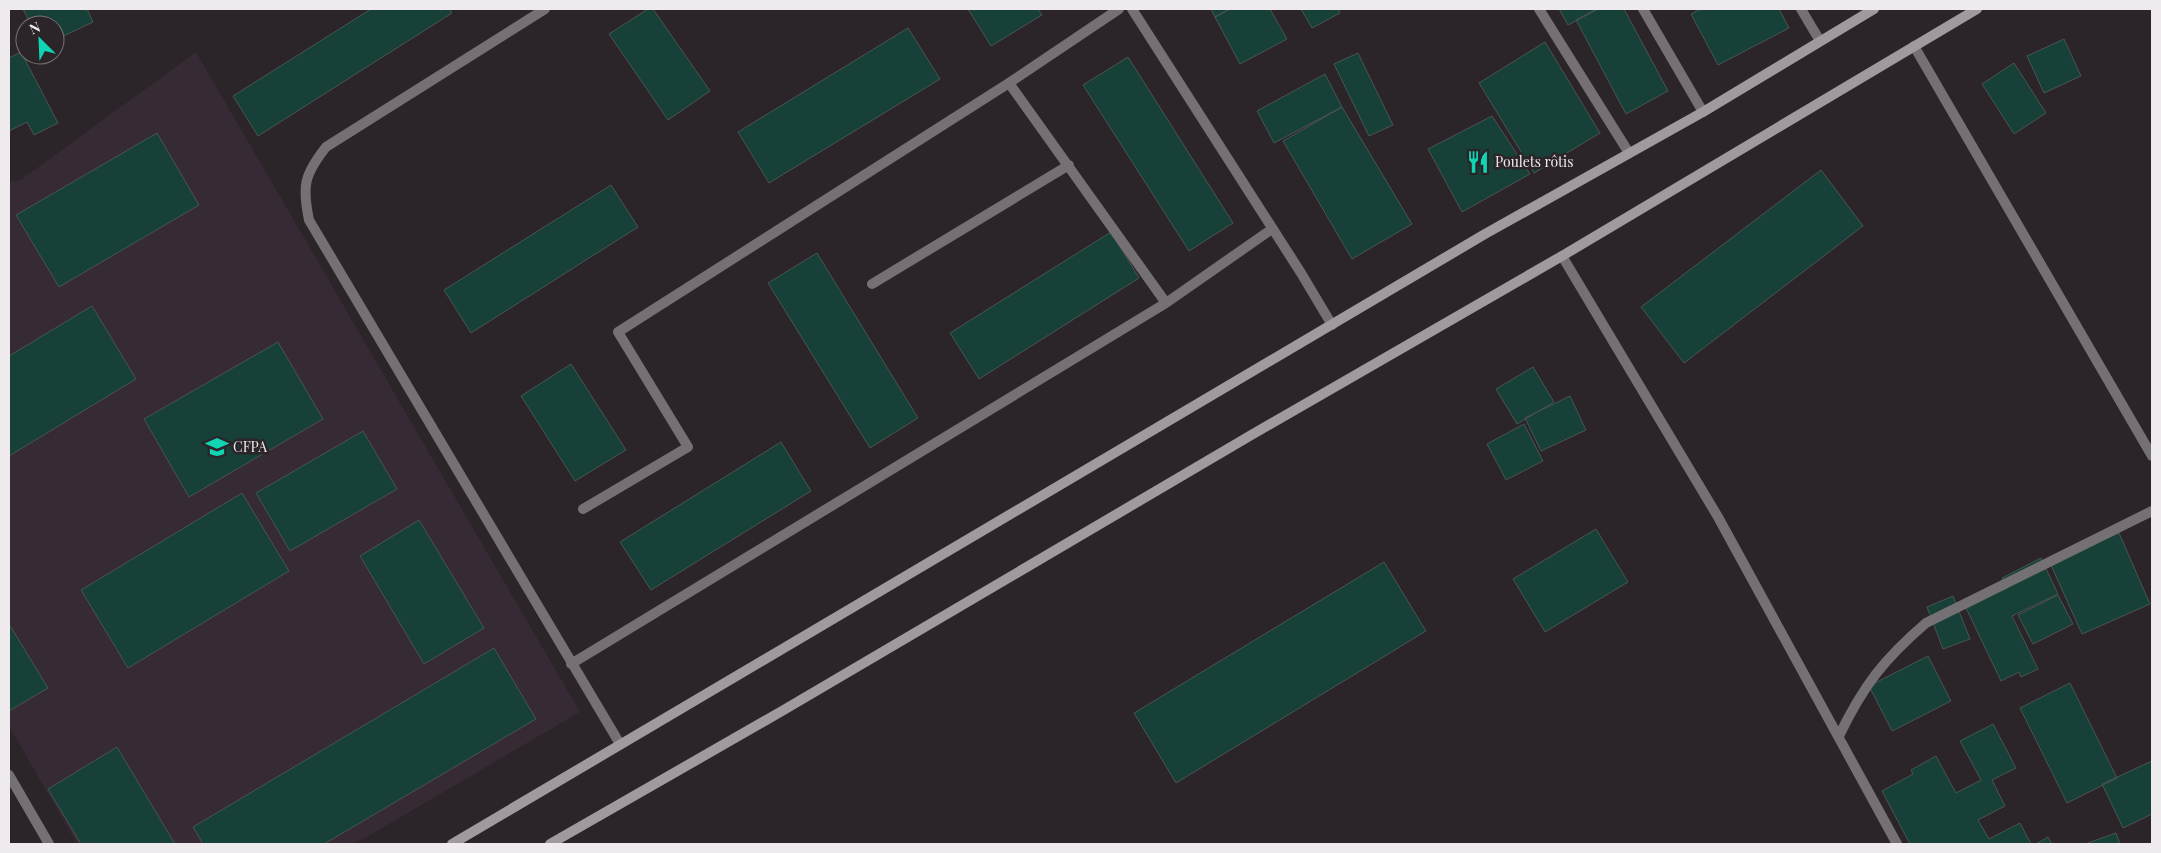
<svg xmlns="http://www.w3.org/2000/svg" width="2161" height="853" viewBox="0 0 2161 853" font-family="'Playfair Display',serif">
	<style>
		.built { fill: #362a34 }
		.building { fill: #174138; stroke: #4a5552 }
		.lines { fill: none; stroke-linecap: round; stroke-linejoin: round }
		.street { stroke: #747073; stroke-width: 10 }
		.secondary { stroke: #a09a9f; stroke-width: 10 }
		.labels { text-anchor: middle; stroke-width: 5; stroke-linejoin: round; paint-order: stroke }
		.poi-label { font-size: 14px; fill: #eeeaed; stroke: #2b2429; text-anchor: start }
	</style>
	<rect width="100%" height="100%" fill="#2b2429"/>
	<path class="built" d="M196,52l384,660 -225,132h-278l-68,-118v-544l13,-3z"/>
	<path class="building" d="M23,9h64l6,13 -38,18v-15h-24z
		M371,9h78l3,4 -194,123 -25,-40z
		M648,9h5l57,82 -42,29 -59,-86z
		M968,9h70l4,6 -51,31z
		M1211,9h19l-15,8z
		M1230,9h40l17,30 -47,25 -25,-47z
		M1301,9h37l2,4 -28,15z
		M1559,9h39l-30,16z
		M1597,9h27l44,82 -42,23 -50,-94z
		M1701,9h78l10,19 -71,37 -27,-51z
		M908,28l32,51 -171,104 -31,-51z
		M2064,39l17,37 -37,17 -17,-37z
		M1545,42l55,91 -66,40 -55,-90z
		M21,52l37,71 -24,12 -7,-13 -18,9v-73z
		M1358,53l35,72 -24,11 -35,-72z
		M1128,57l105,166 -44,28 -106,-166z
		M2014,63l32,50 -32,21 -32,-50z
		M1325,74l17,33 -68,36 -17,-32z
		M1342,107l70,117 -60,35 -69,-118z
		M1492,116l38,58 -68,38 -34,-63z
		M157,133l42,72 -140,82 -43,-72z
		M1821,170l42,56 -179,137 -43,-56z
		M611,185l27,42 -167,106 -27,-43z
		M1111,232l28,46 -160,101 -29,-46z
		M817,253l101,165 -48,30 -102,-165z
		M92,306l44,73 -127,77v-100z
		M278,342l45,77 -134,78 -45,-78z
		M571,364l55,86 -51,31 -54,-85z
		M1533,367l21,35 -37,22 -21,-35z
		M1570,396l16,34 -45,21 -16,-33z
		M1524,424l19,37 -37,19 -19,-36z
		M363,431l34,58 -107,62 -34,-58z
		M781,442l30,49 -160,99 -31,-48z
		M242,493l47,78 -161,97 -47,-78z
		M419,520l65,108 -60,36 -64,-108z
		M1596,529l32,53 -83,50 -32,-53z
		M2119,533l31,71 -68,30 -32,-71z
		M2041,558l17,36 -46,22 26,53 -17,8 -2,-5 -18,9 -35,-73 41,-20 -5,-10z
		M1384,562l42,69 -250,152 -42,-70z
		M2058,595l15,29 -40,20 -15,-29z
		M1953,596l17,43 -27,10 -16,-42z
		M9,624l39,64 -39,23z
		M494,648l42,71 -212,125h-121l-10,-17z
		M1928,656l23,45 -59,30 -23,-45z
		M2070,683l47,95 -50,25 -47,-95z
		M1993,724l23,44 -24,12 13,26 -27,14 11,19 31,-16 11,21h-121l-28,-53 31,-17 -2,-4 25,-14 20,37 25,-13 -21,-39z
		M117,747l58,97h-94l-33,-55z
		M2152,761v53l-29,14 -21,-44z
		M2116,833l4,11h-35z
		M2048,837l4,7h-16z"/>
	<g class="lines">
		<path class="street" d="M545,9l-219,138c-22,28 -24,39 -17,73l311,524
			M1132,9l169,264 31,52
			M1539,9l90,144
			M1643,9l60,103
			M1801,9l19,32
			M1914,46l238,410
			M1009,83l157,220
			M1562,256l156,261 179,327
			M872,284l197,-119
			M583,509l105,-62 -70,-115 391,-249 110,-74
			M571,664l595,-361 106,-74
			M1839,736c24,-50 45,-77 87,-113l226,-112
			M9,775l40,69"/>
		<path class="secondary" d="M452,844l1033,-610 218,-122 171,-103
			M550,844l232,-133 471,-277 309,-178 415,-247"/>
	</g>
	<defs>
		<symbol id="restaurant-bare" viewBox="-9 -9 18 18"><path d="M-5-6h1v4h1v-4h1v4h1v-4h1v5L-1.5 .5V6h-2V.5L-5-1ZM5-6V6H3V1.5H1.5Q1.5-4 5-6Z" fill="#0fd5b4" stroke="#2b2429" stroke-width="2.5" paint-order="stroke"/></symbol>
		<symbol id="university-bare" viewBox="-9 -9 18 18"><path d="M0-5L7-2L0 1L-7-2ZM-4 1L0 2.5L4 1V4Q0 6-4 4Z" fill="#0fd5b4" stroke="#2b2429" stroke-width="2.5" paint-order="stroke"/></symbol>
	</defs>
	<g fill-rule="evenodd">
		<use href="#restaurant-bare" x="1462" y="146" width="32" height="32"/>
		<use href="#university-bare" x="201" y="431" width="32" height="32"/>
	</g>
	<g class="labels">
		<g class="poi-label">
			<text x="1495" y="167">Poulets rôtis</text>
			<text x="233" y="452">CFPA</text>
		</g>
	</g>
	<rect width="2161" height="853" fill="none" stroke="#eeeaed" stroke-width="20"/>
	<g transform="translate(40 40) rotate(336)"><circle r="24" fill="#2b2429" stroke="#797377"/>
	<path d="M0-4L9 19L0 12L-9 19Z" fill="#0fd5b4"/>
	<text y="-8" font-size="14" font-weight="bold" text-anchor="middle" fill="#eeeaed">N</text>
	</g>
</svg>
